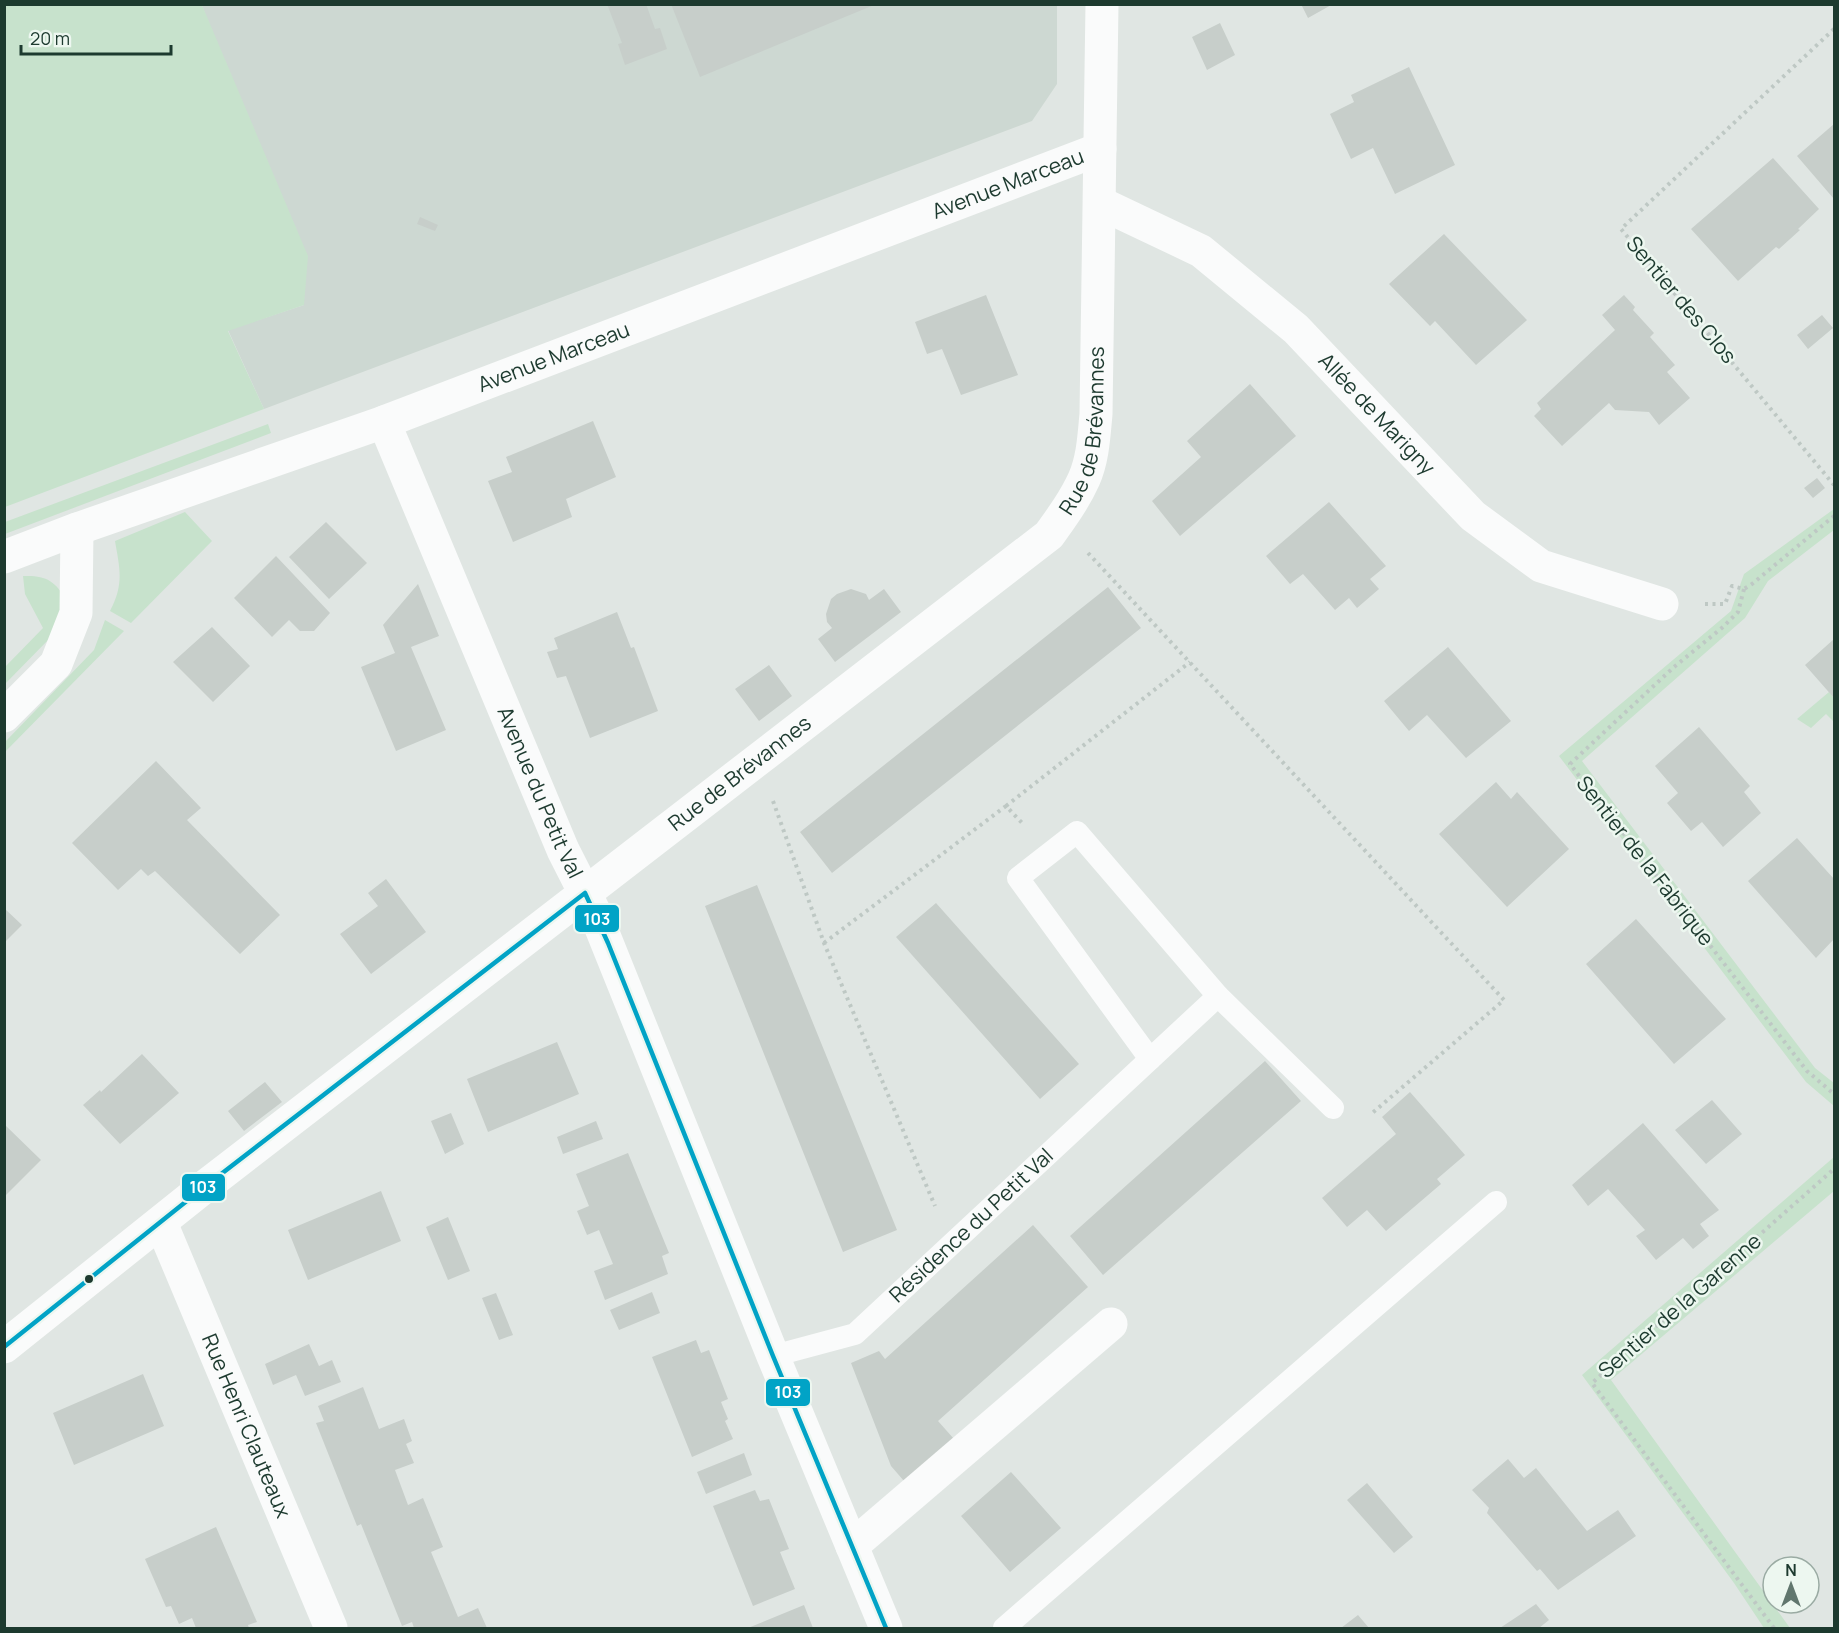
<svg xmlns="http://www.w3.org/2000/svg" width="1839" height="1633" viewBox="0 0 1839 1633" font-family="Manrope,sans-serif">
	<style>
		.built { fill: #cdd8d2 }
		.green { fill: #c7e2cc }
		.building { fill: #c7ceca }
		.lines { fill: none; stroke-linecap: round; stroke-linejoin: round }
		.path { stroke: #bec8c4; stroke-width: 4; stroke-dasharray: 3 4.5; stroke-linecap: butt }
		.lane { stroke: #fafbfb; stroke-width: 22 }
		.street { stroke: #fafbfb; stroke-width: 33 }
		.bus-1-casing { stroke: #edf7f0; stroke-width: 9 }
		.bus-1 { stroke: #01a3c6; stroke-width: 4.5 }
		.bus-dot { fill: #1d3a2f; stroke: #edf7f0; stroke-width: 2 }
		.labels { text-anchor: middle; stroke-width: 5; stroke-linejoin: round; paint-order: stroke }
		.street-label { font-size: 21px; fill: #1d3a2f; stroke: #edf7f0 }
		.line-badge { stroke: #edf7f0; stroke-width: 2 }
		.badge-label { font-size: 16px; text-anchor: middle; font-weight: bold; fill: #fff }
	</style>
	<rect width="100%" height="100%" fill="#e0e6e3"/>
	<path class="built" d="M202,5h855v79l-25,37 -768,288 -36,-79 76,-25z"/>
	<path class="green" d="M5,4l197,1 106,251 -4,49 -76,26 36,78 -259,98z
		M268,424l3,9 -266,101v-12z
		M1834,509v21l-66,51 -23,37 -163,143 233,307 19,15v23l-28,-24 -247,-326 172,-145 13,-37z
		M185,512l27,29 -81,82 -21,-12c14,-27 10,-41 5,-70z
		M23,576c22,-1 32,4 43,24l-13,35 -48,49v-17l38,-39 -18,-34z
		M105,620l19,11 -119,121v-10l89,-92z
		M1829,692l5,6v24l-8,-8 -15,14 -14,-9z
		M1834,1157v34l-223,189 179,248h-26l-30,-45 -152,-208z"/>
	<path class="building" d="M607,4h39l9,25 5,-1 7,21 -42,16 -7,-21 4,-1z
		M671,4h203v1l-174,72z
		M1301,4h32l-25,14z
		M1220,23l15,32 -28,15 -15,-33z
		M1409,67l46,98 -60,29 -22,-46 -22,11 -21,-45 24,-12 -3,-7z
		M1834,124v75l-37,-43z
		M1773,158l46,51 -21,20 2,1 -21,19 -3,-2 -38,34 -47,-52z
		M420,217l18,8 -3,6 -18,-7z
		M1444,234l83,86 -51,45 -41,-44 -5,5 -41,-42z
		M986,295l32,80 -57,20 -19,-46 -15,5 -12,-32z
		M1624,295l11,12 -2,3 21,23 -4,4 25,28 -8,7 23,26 -31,27 -10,-13 -34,-2 -6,-7 -47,43 -28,-30 7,-7 -4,-6 78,-73 -13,-15z
		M1822,315l11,13 -25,21 -11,-14z
		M1250,384l46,52 -116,100 -28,-35 49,-44 -14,-16z
		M593,421l23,56 -50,22 6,18 -59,25 -25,-61 24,-9 -6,-15z
		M1817,478l8,10 -12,10 -9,-10z
		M1329,502l57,64 -16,13 9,10 -22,19 -8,-10 -14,12 -32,-36 -13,10 -24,-28z
		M326,522l41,41 -38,36 -40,-42z
		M276,556l54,57 -16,18h-14l-11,-11 -17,17 -38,-39z
		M418,584l21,52 -28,11 35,83 -50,21 -35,-84 34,-14 -12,-28z
		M1108,587l33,41 -309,245 -32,-41z
		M851,589l15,5 3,6 15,-11 17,23 -66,50 -17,-23 14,-11 -5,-6 -1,-8 5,-15 6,-5z
		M617,612l14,36 3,-1 24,64 -68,27 -24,-62 -9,2 -10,-26 11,-3 -4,-11z
		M212,627l38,39 -37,36 -40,-40z
		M1834,639v59l-29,-33z
		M1448,647l63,74 -45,37 -39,-43 -18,16 -25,-30z
		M769,665l23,31 -33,25 -24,-32z
		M1699,727l51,59 -6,6 17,21 -38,34 -21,-25 -11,9 -24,-28 11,-10 -23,-27z
		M156,761l45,47 -14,12 93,95 -40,39 -85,-83 -7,5 -7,-7 -23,21 -46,-47z
		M1496,782l15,17 6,-7 52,57 -62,58 -68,-73z
		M1797,838l37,41v60l-18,19 -68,-77z
		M386,879l40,53 -55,42 -31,-40 38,-28 -10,-13z
		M757,885l140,345 -54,22 -138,-346z
		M936,903l143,161 -39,35 -144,-162z
		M4,908l18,17 -18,18z
		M1636,919l90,100 -52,45 -88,-100z
		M557,1042l22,52 -91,38 -21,-53z
		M142,1054l37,39 -59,51 -37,-39 17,-15 1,2z
		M1265,1061l36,40 -198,174 -33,-39z
		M265,1082l17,20 -38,29 -16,-20z
		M1410,1092l55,63 -28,24 4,5 -55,47 -19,-21 -20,17 -25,-29 74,-64 -14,-17z
		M1712,1100l30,34 -36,30 -31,-34z
		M451,1113l13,31 -19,10 -14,-33z
		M596,1121l7,18 -40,15 -6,-17z
		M1643,1123l76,87 -19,14 9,12 -16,13 -10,-11 -27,22 -20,-24 9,-6 -37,-41 -20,17 -16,-21z
		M4,1124l37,36 -37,37z
		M628,1153l41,100 -7,3 6,18 -63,26 -11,-29 19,-7 -14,-34 -12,5 -10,-24 12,-5 -13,-32z
		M381,1191l20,50 -93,39 -20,-50z
		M448,1217l22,54 -22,9 -22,-53z
		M1033,1225l55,62 -150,134 16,18 -50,42 -13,-15 -40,-103 28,-12 6,8z
		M652,1292l8,21 -41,17 -9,-20z
		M496,1293l17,42 -14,5 -17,-42z
		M696,1340l5,13 8,-3 19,49 -7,3 7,17 -3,2 8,18 -41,18 -40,-100z
		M309,1344l10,22 13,-6 9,22 -36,14 -9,-21 -23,10 -8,-21z
		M143,1374l21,52 -90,39 -21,-52z
		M363,1387l16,42 25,-10 8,22 -6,3 8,19 -19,7 13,35 15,-7 20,49 -12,5 27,65 20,-9 9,20h-73l-2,-6 -10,4 -41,-102 -4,2 -41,-103 8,-2 -6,-15z
		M744,1453l8,22 -46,19 -9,-22z
		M1508,1459l16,19 12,-10 51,63 31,-21 18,26 -78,54 -18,-21 -3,2 -50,-58 2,-5 -17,-18z
		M1011,1472l50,56 -51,44 -49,-56z
		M1367,1483l46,54 -19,16 -47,-53z
		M755,1490l5,11 9,-2 20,50 -9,3 15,37 -42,17 -40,-100z
		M216,1527l41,95 -9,3 1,3h-53l-4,-10 -13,6 -8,-18 -5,1 -21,-48z
		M1536,1604l13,16 -10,8h-39z
		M804,1605l9,23h-65z
		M1358,1615l11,13h-28z"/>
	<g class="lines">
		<path class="path" d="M1834,29l-213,200 213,256
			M1088,553l416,447 -134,115
			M1744,589l-6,23 -15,15 -49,40 -104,97 237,307 27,23
			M1705,604h20l7,-18 12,3 8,-5 82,-68
			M773,801l51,142 111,263
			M1006,806l184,-144
			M824,943l182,-137 18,19
			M1774,1628l-182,-245 242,-214"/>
		<g class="lane">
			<path d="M1150,1059l-132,-181 59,-46 141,164 115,112"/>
			<path id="s1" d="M773,1356l82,-22 363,-338"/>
			<path d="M1004,1628l492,-426"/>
		</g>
		<g class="street">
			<path id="s2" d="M1100,203l101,48 95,78 177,187 68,50 121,38"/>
			<path id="s3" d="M384,422l179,428 32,63 178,443 113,272"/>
			<path id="s4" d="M4,557l73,-28 307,-107 716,-273"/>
			<path d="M4,716l52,-52 20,-51 1,-84"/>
			<path id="s5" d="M161,1223l170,405"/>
			<path id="s6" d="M4,1347l199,-159 846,-653c13,-18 26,-36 35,-56 9,-20 10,-44 12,-65l6,-410"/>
			<path d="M852,1546l259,-222"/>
		</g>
		<defs>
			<path id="bus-1" d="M4,1347l199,-159 382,-295 23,50 165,413 113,272"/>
		</defs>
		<use href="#bus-1" class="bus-1-casing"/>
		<use href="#bus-1" class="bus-1"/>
	</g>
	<circle class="bus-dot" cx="89" cy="1279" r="5"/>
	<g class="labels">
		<g class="street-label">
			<text dy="7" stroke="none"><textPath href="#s4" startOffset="1071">Avenue Marceau</textPath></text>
			<text transform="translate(1681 300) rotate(50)" y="7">Sentier des Clos</text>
			<text dy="7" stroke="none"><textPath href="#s4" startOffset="585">Avenue Marceau</textPath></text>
			<text dy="7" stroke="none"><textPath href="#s2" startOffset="352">Allée de Marigny</textPath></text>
			<text dy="7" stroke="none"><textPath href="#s6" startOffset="1437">Rue de Brévannes</textPath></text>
			<text dy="7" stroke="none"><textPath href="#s6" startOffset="933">Rue de Brévannes</textPath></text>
			<text dy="7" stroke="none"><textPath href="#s3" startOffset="402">Avenue du Petit Val</textPath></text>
			<text transform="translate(1645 861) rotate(52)" y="7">Sentier de la Fabrique</text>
			<text dy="7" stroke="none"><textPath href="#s1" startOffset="244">Résidence du Petit Val</textPath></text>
			<text transform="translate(1680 1306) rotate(-41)" y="7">Sentier de la Garenne</text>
			<text dy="7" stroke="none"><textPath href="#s5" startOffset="220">Rue Henri Clauteaux</textPath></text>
		</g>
	</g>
	<g class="line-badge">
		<rect x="574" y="904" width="46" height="29" rx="6" fill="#01a3c6"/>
		<rect x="181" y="1173" width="45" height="29" rx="6" fill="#01a3c6"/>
		<rect x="765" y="1378" width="46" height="29" rx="6" fill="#01a3c6"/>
	</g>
	<g class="badge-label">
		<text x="597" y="925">103</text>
		<text x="203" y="1193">103</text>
		<text x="788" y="1398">103</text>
	</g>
	<rect width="1839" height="1633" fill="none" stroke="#1d3a2f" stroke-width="12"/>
	<g transform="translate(1791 1585)"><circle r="28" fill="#edf7f0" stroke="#9aaba3" stroke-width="1.5"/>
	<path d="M0-4.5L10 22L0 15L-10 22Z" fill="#61766e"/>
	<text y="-9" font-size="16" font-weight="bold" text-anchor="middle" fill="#1d3a2f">N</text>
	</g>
	<path d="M21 45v9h150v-9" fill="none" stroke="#1d3a2f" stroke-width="3"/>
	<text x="30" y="45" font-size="18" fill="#1d3a2f" stroke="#edf7f0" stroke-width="4.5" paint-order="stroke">20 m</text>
</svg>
